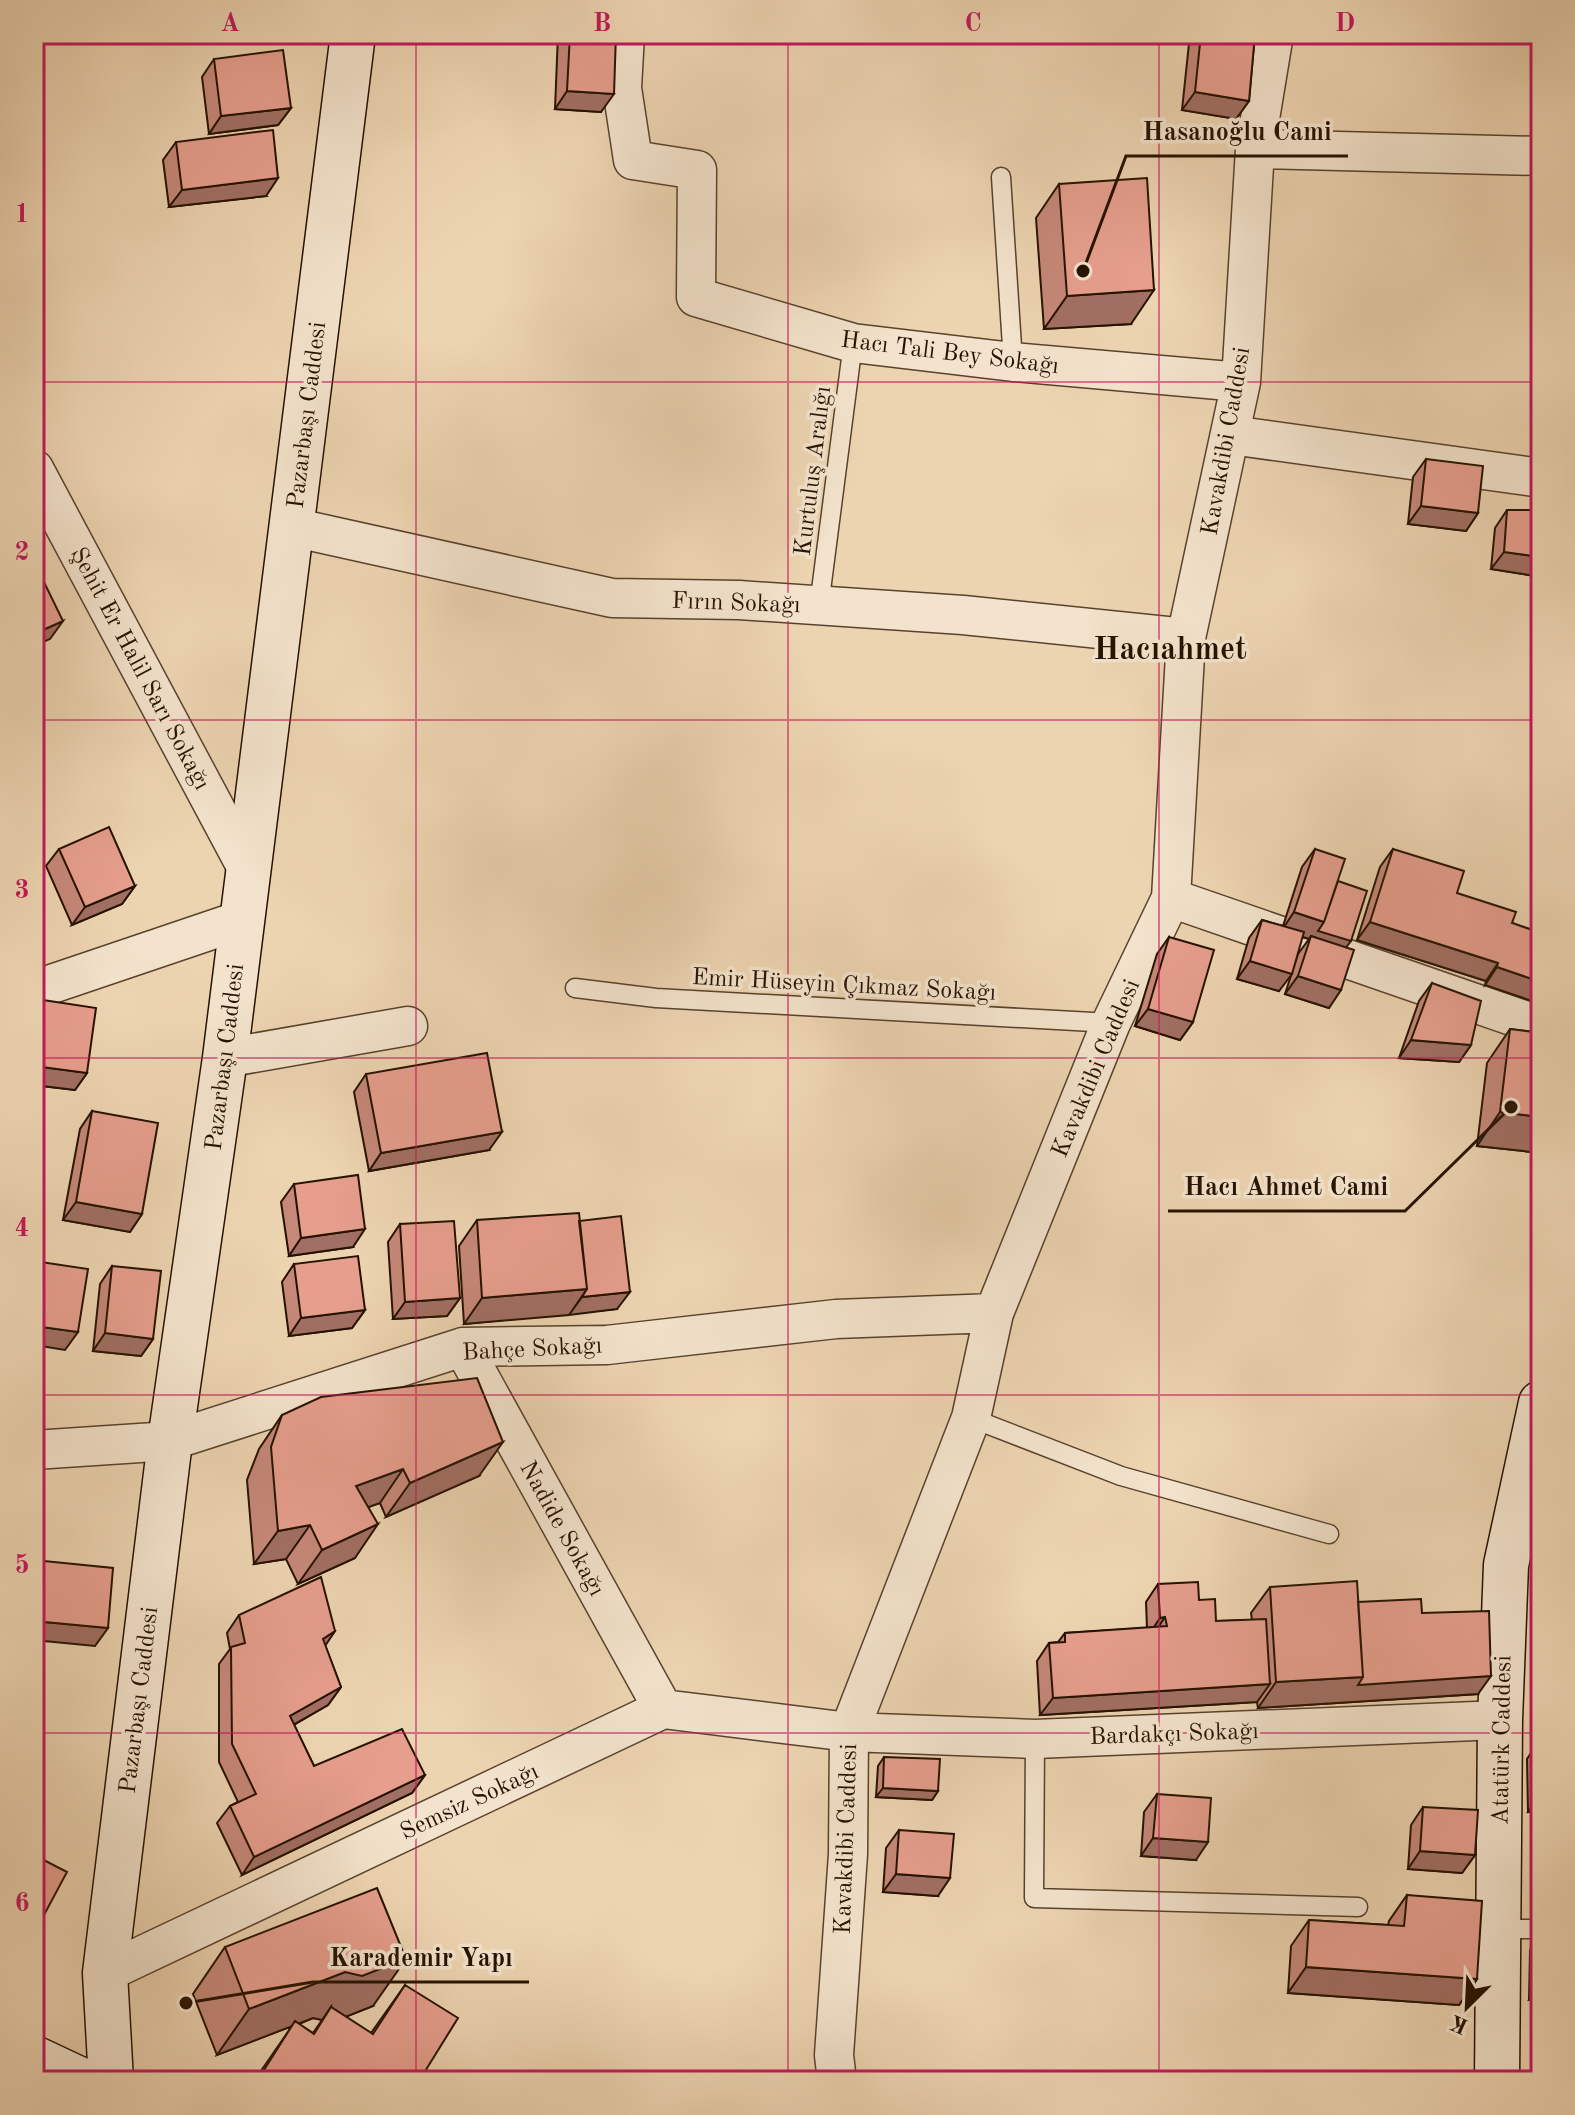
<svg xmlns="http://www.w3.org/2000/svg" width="1575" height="2115" viewBox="0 0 1575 2115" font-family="'Old Standard TT',serif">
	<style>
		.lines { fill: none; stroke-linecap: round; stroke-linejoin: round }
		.lane-casing { stroke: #58422d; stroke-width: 21 }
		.street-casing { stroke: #58422d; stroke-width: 41 }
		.secondary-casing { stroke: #261201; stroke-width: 47 }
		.lane { stroke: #f3e3cc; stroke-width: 18 }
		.street { stroke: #f3e3cc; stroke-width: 38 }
		.secondary { stroke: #f3e3cc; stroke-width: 44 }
		.wall { fill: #c68879; stroke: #261201; stroke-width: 2; fill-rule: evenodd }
		.shaded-wall { fill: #a16f63; stroke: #261201; stroke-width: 2 }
		.building { fill: #e69e8d; stroke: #261201; stroke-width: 2 }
		.grid { fill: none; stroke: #c2185b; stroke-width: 2; stroke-opacity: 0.55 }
		.labels { text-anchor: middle; stroke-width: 7; stroke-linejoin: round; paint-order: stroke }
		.street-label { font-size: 24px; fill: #261201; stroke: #f3e3cc }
		.district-label { font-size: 32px; font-weight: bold; fill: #261201; stroke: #f3e3cc }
		.leader { fill: none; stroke: #261201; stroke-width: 3 }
		.callout-dot { fill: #261201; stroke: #f3e3cc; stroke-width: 3 }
		.callout-label { font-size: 26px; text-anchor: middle; font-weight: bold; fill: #261201; stroke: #f3e3cc; stroke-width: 7; stroke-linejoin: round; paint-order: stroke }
		.neatline { fill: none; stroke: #c2185b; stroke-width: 3 }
		.grid-label { font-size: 26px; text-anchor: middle; font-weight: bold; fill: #c2185b }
	</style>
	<rect width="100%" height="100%" fill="#edd4b1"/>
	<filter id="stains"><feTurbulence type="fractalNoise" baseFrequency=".0025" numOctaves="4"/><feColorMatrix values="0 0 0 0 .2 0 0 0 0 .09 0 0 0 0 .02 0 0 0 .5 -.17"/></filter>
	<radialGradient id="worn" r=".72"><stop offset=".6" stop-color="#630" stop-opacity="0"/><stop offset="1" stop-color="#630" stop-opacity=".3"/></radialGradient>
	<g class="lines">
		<defs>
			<path id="lane" d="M1001,177l12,185
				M819,606l34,-263
				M575,988l81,10 455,25
				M971,1418l150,58 208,58
				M1035,1739l-1,159 324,9
				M1498,1929h43"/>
			<path id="street" d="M625,34l-3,54 11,72 64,10 -1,127 157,46 160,19 228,20
				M1255,149l286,7
				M1231,435l310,43
				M34,469l213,399
				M292,527l320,71 127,2 224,15 223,23
				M1171,898l370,128
				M34,990l207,-70
				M225,1058l183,-32
				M463,1347l200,362
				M34,1450l136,-9 293,-94 144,-2 229,-26 158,-6
				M105,1973l558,-264 186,23 186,7 465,-19
				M837,2081l-3,-26 14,-201 1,-122 122,-314 23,-105 117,-290 60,-125 15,-260 55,-256 14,-233 19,-115"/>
			<path id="secondary" d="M34,2058l49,23
				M111,2081l-6,-108 65,-532 55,-383 128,-1024
				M1497,2081l3,-361 6,-155 35,-162"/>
		</defs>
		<use href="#lane" class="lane-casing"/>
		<use href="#street" class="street-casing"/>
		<use href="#secondary" class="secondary-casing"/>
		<use href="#lane" class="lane"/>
		<use href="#street" class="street"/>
		<use href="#secondary" class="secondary"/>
	</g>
	<path class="wall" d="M558,34h58l-15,78 -46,-3z
		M1190,34h65l-6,67 -13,18 -54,-9z
		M214,59l77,49 -13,17 -69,9 -7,-57z
		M176,142l90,54 -97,11 -6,-47z
		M1059,184l72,140 -87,5 -8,-111z
		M1426,459l52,54 -12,18 -58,-7 5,-47z
		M1507,510h34v67l-50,-8 4,-41z
		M59,849l76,37 -13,18 -50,21 -26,-59z
		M1315,849l23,32 8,67 -17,60 -44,-14 13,-40 11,-15 -7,-2 -23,54 -42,-12 12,-41 13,-18 21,6 19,-59z
		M1393,849l64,44 55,30 29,10 -56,52 1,-4 -129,-41 23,-73z
		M1169,937l24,85 -13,18 -45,-14 22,-72z
		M1432,983l39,62 -12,17 -60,-4 20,-57z
		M43,1000l44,73 -12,17 -41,-5v-72z
		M1510,1029l31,4v120l-64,-7 10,-83z
		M366,1074l123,76 -120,21 -15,-79z
		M92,1111l50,103 -12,18 -67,-12 17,-91z
		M294,1184l59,63 -64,9 -8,-54z
		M477,1220l102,1 38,88 -153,15 -5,-78z
		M400,1224l60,74 -13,18 -54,3 -5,-77z
		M294,1264l71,46 -13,18 -63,8 -7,-54z
		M112,1266l41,73 -12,17 -48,-5 7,-67z
		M282,1415l197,61 -93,41 -6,-14 -12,4 -13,51 -57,26 -12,-25 -32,5 -7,-84 12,-31z
		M1158,1584l41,16 17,21 36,-1 -1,-7 19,-26 152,26 56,81 -220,14 -1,-6 -217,13 -3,-54 12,-18 9,-1 7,-9 82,-5 -1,-26z
		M239,1615l96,16 -10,14 16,42 -13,18 -34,20 20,41 111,9 -13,18 -170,82 -25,-52 13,-17 8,-4 -19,-40v-98l11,-15 -3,-16z
		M1539,1741l2,70 -13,1 -1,-53z
		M884,1757l54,34 -6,9 -56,-3 2,-31z
		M1157,1794l39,66 -55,-4 3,-44z
		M1423,1807l52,48 -13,18 -54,-4 3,-44z
		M899,1830l39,66 -55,-4 3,-44z
		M34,1855l10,60 -10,14z
		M1407,1895l70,84 -18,26 -171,-12 3,-47 18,-26 79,5 1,-4z
		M1541,1934v66h-12l1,-50z
		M225,1947l148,59 -28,11 26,16 34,-48 14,96h-165l38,-55 -75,29 -24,-61zM313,2018l9,2 -9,13 -14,-9z"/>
	<path class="shaded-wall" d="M567,91l47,3 -13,18 -46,-3z
		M1195,92l54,9 -13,18 -54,-9z
		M291,108l-13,17 -69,9 12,-18z
		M278,178l-12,18 -97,11 13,-17z
		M1154,290l-23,34 -87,5 23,-33z
		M1421,506l57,7 -12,18 -58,-7z
		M1504,552l37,5v20l-50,-8z
		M63,621l-13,18 -16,7v-12z
		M135,886l-13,18 -50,21 13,-18z
		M1294,912l30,10 27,19 -7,9 -33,-14 -2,3 -27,-9z
		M1370,922l128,41 -12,18 -129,-41z
		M1250,961l42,13 -13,17 -42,-12z
		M1497,967l44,15v22l-56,-19z
		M1298,976l43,14 -12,18 -44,-14z
		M1148,1009l45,13 -13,18 -45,-14z
		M1411,1040l60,5 -12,17 -60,-4z
		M34,1066l53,7 -12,17 -41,-5z
		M1500,1112l41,5v36l-64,-7z
		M502,1132l-13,18 -120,21 12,-18z
		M76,1202l66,12 -12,18 -67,-12z
		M365,1229l-12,18 -64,9 12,-18z
		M587,1289l-18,26 -105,9 18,-26z
		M630,1292l-13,17 -48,6 13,-18z
		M460,1298l-13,18 -54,3 12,-17z
		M365,1310l-13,18 -63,8 12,-18z
		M34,1326l44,6 -13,18 -31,-5z
		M105,1333l48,6 -12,17 -48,-5z
		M503,1442l-24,34 -93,41 24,-34z
		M403,1469l-23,34 -47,17 23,-34z
		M378,1524l-23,34 -57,26 24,-34z
		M310,1525l-24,34 -32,5 24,-33z
		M1165,1617l-12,18 -5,1 12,-18z
		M34,1621l74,7 -13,18 -61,-6z
		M335,1631l-12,18v-10z
		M1491,1676l-13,18 -220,14 18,-26 87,-5z
		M1270,1684l-13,18 -217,13 13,-17z
		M341,1687l-13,18 -51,29 13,-18z
		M425,1775l-13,18 -170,82 12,-18z
		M883,1788l55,3 -6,9 -56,-3z
		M1540,1794l1,17 -13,1z
		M1153,1838l55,4 -12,18 -55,-4z
		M1420,1851l55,4 -13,18 -54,-4z
		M896,1874l54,4 -12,18 -55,-4z
		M406,1959l-33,47 -43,17 1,-16 -9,13 -9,-2 -96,37 32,-46 96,-37z
		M1306,1967l171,12 -18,26 -171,-12z
		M1541,1982v18h-12z"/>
	<path class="building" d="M570,34h46l-2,60 -47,-3z
		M1201,34h54l-6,67 -54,-9z
		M283,50l8,58 -70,8 -7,-57z
		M273,130l5,48 -96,12 -6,-48z
		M1147,178l7,112 -87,6 -8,-112z
		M1426,459l57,7 -5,47 -57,-7z
		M1507,510h34v47l-37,-5z
		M42,578l21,43 -29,13v-52z
		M109,827l26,59 -50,21 -26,-58z
		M1315,849l30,10 -21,63 -30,-10z
		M1393,849l71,22 -7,22 59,19 -4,11 29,10v49l-44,-15 1,-4 -128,-41z
		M1338,881l29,10 -16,50 -33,-10 6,-9z
		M1262,920l42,12 -12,42 -42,-13z
		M1311,936l43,14 -13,40 -43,-14z
		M1169,937l45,13 -21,72 -45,-13z
		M1541,982v11l-6,-2z
		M1432,983l49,18 -10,44 -60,-5z
		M43,1000l53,8 -9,65 -53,-7z
		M1510,1029l31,4v84l-41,-5z
		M487,1053l15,79 -121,21 -15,-79z
		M92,1111l66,12 -16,91 -66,-12z
		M358,1175l7,54 -64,9 -7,-54z
		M579,1213l8,76 -105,9 -5,-78z
		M621,1216l9,76 -48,5 5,-8 -8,-68z
		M454,1221l6,77 -55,4 -5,-78z
		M358,1256l7,54 -64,8 -7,-54z
		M34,1261l54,8 -10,63 -44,-6z
		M112,1266l49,5 -8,68 -48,-6z
		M477,1378l26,64 -93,41 -7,-14 -47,17 22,38 -56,26 -12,-25 -32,6 -7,-84 11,-32 39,-18z
		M34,1560l79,8 -5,60 -74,-7z
		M321,1577l14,54 -12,8 18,48 -51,29 24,50 88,-37 23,46 -171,82 -24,-51 26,-12 -24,-50 -1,-97 14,-4 -6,-28z
		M1357,1581l6,96 -87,5 -6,-95z
		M1198,1582l1,18 16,-1 1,22 50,-2 4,65 -217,14 -4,-55 16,-1v-9l102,-7 -2,-9 -5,1 -2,-34z
		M1421,1599l1,14 67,-2 2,65 -133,9 5,-8 -5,-75z
		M1539,1741h2l-1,53z
		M884,1757l56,2 -2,32 -55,-3z
		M1157,1794l54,4 -3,44 -55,-4z
		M1423,1807l55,3 -3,45 -55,-4z
		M899,1830l55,4 -4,44 -54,-4z
		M34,1855l33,17 -23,43 -10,-5z
		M377,1888l29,71 -44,17 -17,-4 -96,37 -24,-62z
		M1407,1895l75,6 -5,78 -171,-12 3,-47 95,6z
		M405,1985l53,33 -39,63h-162l38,-60 19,13 17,-27 42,27z"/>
	<path class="grid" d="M416,34v2047M788,34v2047M1159,34v2047M34,382h1507M34,720h1507M34,1058h1507M34,1395h1507M34,1733h1507"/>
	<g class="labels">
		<g class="street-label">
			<text transform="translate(950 352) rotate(7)" y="8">Hacı Tali Bey Sokağı</text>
			<text transform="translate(306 415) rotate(-83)" y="8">Pazarbaşı Caddesi</text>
			<text transform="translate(1225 441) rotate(-80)" y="8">Kavakdibi Caddesi</text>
			<text transform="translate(812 471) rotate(-83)" y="8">Kurtuluş Aralığı</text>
			<text transform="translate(736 602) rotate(2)" y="8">Fırın Sokağı</text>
			<text transform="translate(141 668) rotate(62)" y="8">Şehit Er Halil Sarı Sokağı</text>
			<text transform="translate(844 984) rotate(3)" y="8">Emir Hüseyin Çıkmaz Sokağı</text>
			<text transform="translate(224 1057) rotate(-83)" y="8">Pazarbaşı Caddesi</text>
			<text transform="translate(1095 1068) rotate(-67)" y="8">Kavakdibi Caddesi</text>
			<text transform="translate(532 1348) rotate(-3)" y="8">Bahçe Sokağı</text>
			<text transform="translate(563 1528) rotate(61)" y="8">Nadide Sokağı</text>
			<text transform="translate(138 1700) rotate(-83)" y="8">Pazarbaşı Caddesi</text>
			<text transform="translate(1174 1733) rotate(-2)" y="8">Bardakçı Sokağı</text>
			<text transform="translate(1501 1740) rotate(-89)" y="8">Atatürk Caddesi</text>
			<text transform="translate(469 1801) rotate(-25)" y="8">Semsiz Sokağı</text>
			<text transform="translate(845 1839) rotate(-88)" y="8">Kavakdibi Caddesi</text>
		</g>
		<g class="district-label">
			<text x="1170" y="659">Hacıahmet</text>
		</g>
	</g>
	<path class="leader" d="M1083 271L1126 156H1348M1511 1107L1405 1211H1168M186 2003L313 1982H529"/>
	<g class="callout-dot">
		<circle cx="1083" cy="271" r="8"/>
		<circle cx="1511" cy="1107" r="8"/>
		<circle cx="186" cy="2003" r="8"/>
	</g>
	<g class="callout-label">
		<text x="1237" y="140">Hasanoğlu Cami</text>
		<text x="1286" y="1195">Hacı Ahmet Cami</text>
		<text x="421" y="1966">Karademir Yapı</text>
	</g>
	<rect width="1575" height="2115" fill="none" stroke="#edd4b1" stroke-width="88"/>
	<g transform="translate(1467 2007) rotate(204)" stroke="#f3e3cc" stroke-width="6" paint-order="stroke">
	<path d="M0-6L14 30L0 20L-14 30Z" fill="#261201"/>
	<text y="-12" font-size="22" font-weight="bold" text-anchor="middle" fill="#261201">K</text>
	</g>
	<rect x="44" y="44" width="1487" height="2027" class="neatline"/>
	<g class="grid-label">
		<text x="230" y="31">A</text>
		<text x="602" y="31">B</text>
		<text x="973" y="31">C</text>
		<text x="1345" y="31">D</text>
		<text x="22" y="222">1</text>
		<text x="22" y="560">2</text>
		<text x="22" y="898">3</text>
		<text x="22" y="1236">4</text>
		<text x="22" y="1573">5</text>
		<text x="22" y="1911">6</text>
	</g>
	<rect width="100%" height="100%" filter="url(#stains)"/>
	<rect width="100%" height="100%" fill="url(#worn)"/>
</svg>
